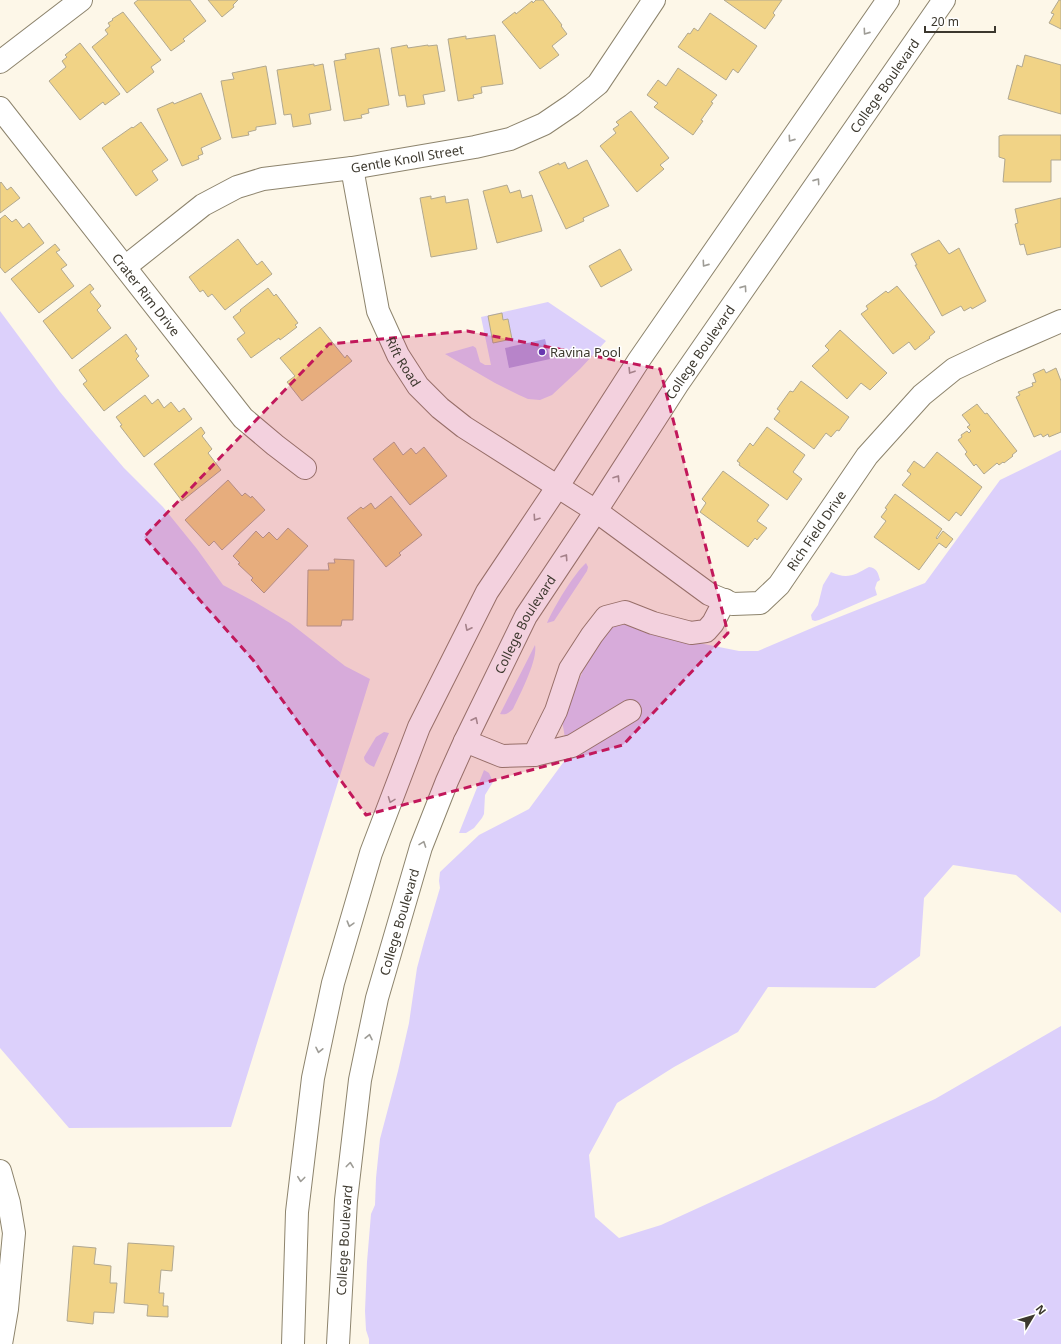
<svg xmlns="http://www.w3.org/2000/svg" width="1061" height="1344" viewBox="0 0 1061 1344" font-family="'Noto Sans',sans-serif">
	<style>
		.green { fill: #dcd0fb }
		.water { fill: #b49fe5 }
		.building { fill: #f1d386; stroke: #b1a890 }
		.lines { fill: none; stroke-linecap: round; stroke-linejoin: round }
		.minor-casing { stroke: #8d846d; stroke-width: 24 }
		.major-casing { stroke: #8d846d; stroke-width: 24 }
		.minor { stroke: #fff; stroke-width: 22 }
		.major { stroke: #fff; stroke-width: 22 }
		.oneway { stroke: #9e9c96 }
		.marked { fill: #c2185b; fill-opacity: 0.2; stroke: #c2185b; stroke-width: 3; stroke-dasharray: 8 5; stroke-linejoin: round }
		.poi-dot { fill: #6838b0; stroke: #fff; stroke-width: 1.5 }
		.labels { text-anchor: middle; stroke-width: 3; stroke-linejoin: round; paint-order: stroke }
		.street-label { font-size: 13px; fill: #3c382e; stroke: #fff }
		.poi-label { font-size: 13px; fill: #3c382e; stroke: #fff; text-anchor: start }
	</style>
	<rect width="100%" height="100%" fill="#fdf7e8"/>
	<path class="green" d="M548,302l58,39 -26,28 -28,26 -12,5 -12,-1 -9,-4 -24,-12 -50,-29 28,-8 3,2 4,14 5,3h6l-10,-48z
		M0,311l60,81 29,35 35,41 39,39 34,42 26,36 32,17 35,21 55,43 25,13 -139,448 -162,1 -69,-80z
		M1061,450v463l-45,-38 -63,-10 -29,33 -4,58 -45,32 -107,-1 -30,45 -64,35 -57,36 -28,52 6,62 24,21 42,-13 274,-126 126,-73v318h-692v-5l-3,-9 -1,-19 2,-49 4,-48 4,-9 1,-27 4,-39 18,-68 11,-48 8,-55 7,-26 16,-54 -1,-7 1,-9 39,-37 50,-26 39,-53 -6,-36 31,-73 15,-19 18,-4 43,13 70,14h19l61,-26 106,-42 75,-103z
		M586,563l2,4 -1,4 -33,50 -7,2c7,-16 26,-48 39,-60z
		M869,567c8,1 9,6 11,13l-3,2 -2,6 2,7 -58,25 -4,1 -3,-1 -1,-5 7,-10 5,-20 8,-13c16,8 24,3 38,-5z
		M535,645c3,15 -15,49 -22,64 -4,4 -7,6 -13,5z
		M384,732l5,1 -15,34c-4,-2 -10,-4 -10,-10l12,-20z
		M484,770l5,3 4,9 -8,13 -1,19 -2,4 -8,10 -8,5h-7z"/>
	<path class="water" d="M545,339l5,20 -41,9 -4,-20z"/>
	<path class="building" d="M138,0h52l16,21 -23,18 2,2 -14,10 -37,-48z
		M208,0h30l-5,5 1,2 -12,10z
		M536,0h7l19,25 -1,1 6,8 -15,12 7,9 -19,14 -38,-47 13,-10 1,2 16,-13 1,2z
		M724,0h58l-9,13 2,2 -10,14z
		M1059,0h2v29l-12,-6 5,-9 -3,-1z
		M123,12l38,48 -10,7 3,5 -27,21 -35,-46 16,-13 -3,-4 5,-4 -2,-3 5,-3 -1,-1z
		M710,13l47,33 -19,27 -5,-4 -7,11 -48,-33 10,-14 2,1 4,-6 4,3z
		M495,35l8,49 -22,3 1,6 -9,2 1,3 -16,3 -10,-62 18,-3v3z
		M80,43l40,51 -15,11 -2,-3 -23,18 -31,-39 17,-14 -4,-6 5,-4 -2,-2z
		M407,45l1,3 20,-3v1l9,-1 8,46 -22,4 2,9 -18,3 -2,-12 -6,1 -8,-48z
		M379,48l10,57 -21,4 1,4 -8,2 1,3 -18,3 -10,-60 12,-2 -1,-5z
		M1025,55l36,10v49l-53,-15 9,-34 5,2z
		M314,64v2l9,-2 8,46 -22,4 2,10 -18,3 -2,-13 -7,1 -7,-45z
		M266,66l10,58 -20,3v3l-8,2 1,3 -17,3 -11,-57 13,-2 -2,-6z
		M678,68l39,27 -6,7 2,1 -12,17 2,1 -10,14 -39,-28 4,-4 -11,-8 11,-15 8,6z
		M201,93l20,46 -20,9 2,6 -5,2 1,3 -17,7 -25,-57 16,-7 1,2z
		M631,111l38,47 -9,7 4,4 -27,23 -37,-46 16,-13 -3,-4 6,-4 -3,-3z
		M141,122l27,38 -16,11 6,9 -22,16 -34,-48 30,-21 1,1z
		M1003,135h58v25h-10v22h-48l2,-23 -6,-2v-21z
		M587,160l22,46 -26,12 1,3 -18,8 -27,-57 20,-9v2l6,-3 3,7z
		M1,182l6,8 4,-3 9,11 -20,15v-30z
		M507,185l3,8 10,-3 2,8 10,-3 10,36 -45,12 -14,-52z
		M431,196v3l14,-3 1,7 22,-4 9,50 -46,8 -11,-59z
		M1061,198v49l-34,8 -3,-11 -4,1 -5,-21 3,-1 -3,-14z
		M5,215l7,7 4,-3 7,9 6,-5 15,20 -39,30 -5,-6v-48z
		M238,239l19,26 5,-4 10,13 -47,36 -13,-16 -4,3 -5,-7 -3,2 -11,-15z
		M939,240l10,14 10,-6 27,53 -14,8 -1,-2 -7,4 -3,-5 -19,10 -27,-51h2l-6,-11z
		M55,244l5,6 -4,2 11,13 -6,4 13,17 -35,27 -28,-34z
		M620,249l12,21 -31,17 -12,-21z
		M90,284l4,5 -4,3 11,14 -4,4 14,18 -39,31 -29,-38z
		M897,286l38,46 -6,5 1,1 -15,12 -6,-8 -16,12 -32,-40 7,-5 -2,-3 20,-15 2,2z
		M268,288l6,8 2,-2 22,29 -3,2 2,2 -17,13 -1,-2 -28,20 -14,-19 8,-6 -12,-16 8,-6 -1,-1z
		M502,313l1,7 5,-1 4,20 -19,4 -5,-27z
		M320,327l25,31 2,-3 5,6 -50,40 -15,-19 8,-6 -15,-18z
		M840,330l47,43 -17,17 -9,-7 -14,16 -35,-33 17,-16 -4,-4z
		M126,334l11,15 -2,2 4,5 -3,3 13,17 -45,35 -21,-27 4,-3 -8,-11z
		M1056,368l5,13v51l-12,5 -1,-3 -5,3 -2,-3 -7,3 -18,-40 4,-2 -2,-3 15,-6 -1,-3 4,-1 -3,-8 11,-5 2,4z
		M801,381l48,36 -10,14 -2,-1 -6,7 -5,-4 -12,16 -40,-30 6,-8 -3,-2 13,-18 3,1z
		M145,395l7,9 6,-5 6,9 7,-6 8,10 5,-4 8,11 -48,38 -24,-31 2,-1 -6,-8z
		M977,404l8,10 2,-1 30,38 -5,4 1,1 -9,7 -1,-1 -4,3 -2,-2 -13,11 -8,-10 -2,2 -9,-12 2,-2 -9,-12 4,-3 -1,-2 6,-4 2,2 2,-2 -4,-4 3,-2 -8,-10z
		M201,427l4,6 -3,3 10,13 -4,4 13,17 -39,31 -28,-37z
		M767,427l38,28 -12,17 9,7 -15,21 -48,-35 1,-2 -3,-2 13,-18 3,3z
		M394,442l9,13 8,-7 5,6 8,-7 23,29 -37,29 -37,-46z
		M937,452l45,35 -21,29 -5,-4 -7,9 -47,-36 9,-11 -4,-3 7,-10 10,7z
		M723,471l46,34 -12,16 10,7 -10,12 -2,-2 -7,9 -48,-35 6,-9 -4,-4z
		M228,480l14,16 3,-3 6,5 1,-2 13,14 -43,40 -8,-9 -5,5 -24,-26z
		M895,494l47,35 -6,9 1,1 6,-8 10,8 -7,9 -7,-5 -20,27 -45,-33 12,-16 -5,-4 6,-8 -2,-1z
		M391,496l31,39 -23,18 2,2 -15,12 -39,-49 14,-11 2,2 8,-6 4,6z
		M288,528l20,18 -44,47 -13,-13 2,-2 -15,-14 2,-1 -7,-7 23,-25 7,7 6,-6 8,8z
		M334,559l20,1 -1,60h-11l-1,6h-34l1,-56h21l-1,-7h7z
		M128,1243l46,3 -2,25 -11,-1 -2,23h5l-1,13h5v11l-21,-1 1,-11 -24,-2z
		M73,1246l23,2 -2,16 17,2 -1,17h7l-3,30 -20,-1 -1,12 -26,-3z"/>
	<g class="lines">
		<defs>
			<g id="minor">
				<path d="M0,62l81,-62"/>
				<path id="s1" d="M0,108l243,310 32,27 30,23"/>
				<path id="s2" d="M352,168l26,143 20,44 20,31 22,22 24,19 132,84 113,83 24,10 27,-1 19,-18 88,-129 55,-61 32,-26 38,-18 69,-30"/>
				<path id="s3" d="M125,267l78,-62 34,-18 26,-8 89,-11 123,-21 35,-8 34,-15 28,-19 26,-21 56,-84"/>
				<path d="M465,741l37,15 32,-1 22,-44 14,-42 22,-34 14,-18 19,-5 28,11 38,10 15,-2 7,-8 12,-23"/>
				<path d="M534,755l38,-9 58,-35"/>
				<path d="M0,1171l9,32 5,30 -7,76 -6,35"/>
			</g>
			<g id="major">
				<path d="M293,1344l4,-132 16,-134 20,-95 38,-130 48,-126 68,-135 71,-106 81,-126 249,-360"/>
				<path id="s4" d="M338,1344l8,-144 14,-120 17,-82 44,-151 26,-66 18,-40 61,-125 70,-105 81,-126 267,-385"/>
			</g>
		</defs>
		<use href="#minor" class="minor-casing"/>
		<use href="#major" class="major-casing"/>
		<use href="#minor" class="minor"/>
		<use href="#major" class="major"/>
	</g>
	<defs><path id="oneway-chevron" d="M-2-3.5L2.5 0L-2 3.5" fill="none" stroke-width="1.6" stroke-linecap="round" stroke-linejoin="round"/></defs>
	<g class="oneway">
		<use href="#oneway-chevron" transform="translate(866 32) rotate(125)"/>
		<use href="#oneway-chevron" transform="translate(791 139) rotate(125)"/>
		<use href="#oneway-chevron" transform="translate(817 181) rotate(-55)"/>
		<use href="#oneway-chevron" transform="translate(705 264) rotate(125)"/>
		<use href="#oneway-chevron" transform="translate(744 288) rotate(-55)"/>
		<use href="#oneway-chevron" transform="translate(631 371) rotate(122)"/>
		<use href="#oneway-chevron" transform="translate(617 478) rotate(-57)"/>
		<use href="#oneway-chevron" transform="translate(536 518) rotate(124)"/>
		<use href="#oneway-chevron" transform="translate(565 557) rotate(-56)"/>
		<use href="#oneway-chevron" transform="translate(468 628) rotate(117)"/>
		<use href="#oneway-chevron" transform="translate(475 720) rotate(-64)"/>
		<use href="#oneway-chevron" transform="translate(391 800) rotate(111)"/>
		<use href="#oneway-chevron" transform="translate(423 844) rotate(-70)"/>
		<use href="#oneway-chevron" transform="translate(350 924) rotate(106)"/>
		<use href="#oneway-chevron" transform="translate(369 1037) rotate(-78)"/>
		<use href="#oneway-chevron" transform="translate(319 1050) rotate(102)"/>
		<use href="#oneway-chevron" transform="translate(350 1165) rotate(-83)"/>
		<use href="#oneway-chevron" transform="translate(301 1179) rotate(97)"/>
	</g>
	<path class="marked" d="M467,331l193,38 68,264 -105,112 -257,70 -113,-155 -109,-123 185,-193z"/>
	<circle class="poi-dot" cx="542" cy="352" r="4"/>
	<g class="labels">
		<g class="street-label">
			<text dy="5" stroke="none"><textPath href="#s4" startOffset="1400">College Boulevard</textPath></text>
			<text dy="5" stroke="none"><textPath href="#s3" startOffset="311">Gentle Knoll Street</textPath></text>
			<text dy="5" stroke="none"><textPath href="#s1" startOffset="237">Crater Rim Drive</textPath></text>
			<text dy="5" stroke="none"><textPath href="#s4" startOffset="1076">College Boulevard</textPath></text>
			<text dy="5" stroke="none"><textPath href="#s2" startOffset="202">Rift Road</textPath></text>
			<text dy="5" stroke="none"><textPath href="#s2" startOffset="734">Rich Field Drive</textPath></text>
			<text dy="5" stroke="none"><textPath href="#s4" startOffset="752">College Boulevard</textPath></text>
			<text dy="5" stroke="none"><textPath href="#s4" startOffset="428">College Boulevard</textPath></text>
			<text dy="5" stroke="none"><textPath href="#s4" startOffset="104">College Boulevard</textPath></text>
		</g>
		<g class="poi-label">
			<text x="550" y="357">Ravina Pool</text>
		</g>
	</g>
	<g transform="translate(1033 1316) rotate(52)" stroke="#ffffff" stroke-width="3" paint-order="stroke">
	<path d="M0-3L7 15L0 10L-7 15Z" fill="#3c382e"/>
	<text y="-6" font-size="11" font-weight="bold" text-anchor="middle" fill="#3c382e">N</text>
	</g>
	<path d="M925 26v6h70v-6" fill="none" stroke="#3c382e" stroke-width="2"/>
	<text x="931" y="26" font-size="12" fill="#3c382e" stroke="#ffffff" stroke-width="3" paint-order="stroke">20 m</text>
</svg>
